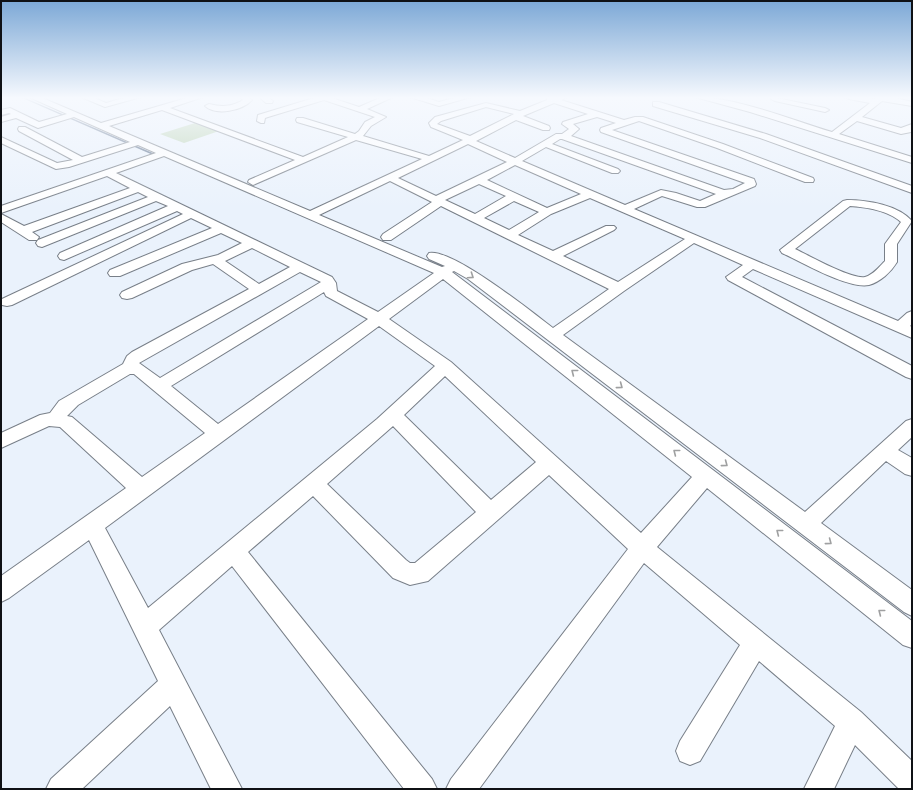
<svg xmlns="http://www.w3.org/2000/svg" width="913" height="790" viewBox="0 0 913 790" font-family="'Zilla Slab',serif">
	<style>
		.green { fill: #b9d2b1 }
		.lines { fill: none; stroke-linecap: round; stroke-linejoin: round }
		.stream { fill: #5a6e8a; fill-rule: evenodd }
		.minor-casing { stroke: #787f88; stroke-width: 2 }
		.minor { fill: #fff; fill-rule: evenodd }
		.oneway { stroke: #9fa0a1 }
	</style>
	<rect width="100%" height="100%" fill="#eaf2fc"/>
	<path class="green" d="M195,123l24,8 -35,12 -24,-9z"/>
	<g class="lines">
		<path class="stream" d="M20,97h3l132,57 -2,1z"/>
		<defs>
			<path id="minor" d="M29,97h11l61,26 89,-26h13l-33,11 133,49 45,-20 -51,-15 -1,-2 1,-2h6l52,16 4,-3 6,-9 10,-5 -51,-17 -56,17 -3,1 -1,5h-3l-4,-2 1,-6 59,-18h12l30,10 23,-10h11l-26,12 19,8 -15,9 -8,10 66,20 34,-16 -32,-13 -2,-4 6,-6 51,-14 34,8 27,-11v-3h20l-6,3 63,20 11,-3h8l80,27 90,34 1,2 -1,2h-8l-88,-34 -78,-27 -27,9 142,49 2,5 -1,2 -50,21h-8l-35,-11 -28,13 264,112 9,-8 5,-2v13l-2,2 2,1v11l-159,-69 -11,8 170,89v13l-6,-2 -178,-97 -2,-3 17,-12 -49,-22 -70,48 -61,44 242,177 101,-91 6,-2v18l-14,13 14,8v18l-7,-2 -19,-13 -65,62 91,67v26l-8,-4 -436,-333 -14,-8 -2,1 460,349v27l-9,-3 -196,-157 -50,59 204,165 51,49v28h-13l-44,-44 -21,44h-30l31,-63 -76,-65 -59,100 -10,4 -10,-4 -4,-10 4,-10 60,-96 -96,-82 -165,226h-33l5,-10 177,-230 -79,-74 -121,106 -18,4 -17,-7 -80,-82 -65,56 184,227 5,10h-33l-172,-223 -73,64 83,159h-31l-41,-83 -88,83h-36l5,-10 107,-98 -69,-141 -80,58 -8,4v-26l125,-88 -66,-61 -11,-1 -48,22v-15l39,-18 10,-2 9,-12 7,-4 57,-33 4,-8 5,-4 117,-63 -36,-25 -21,6 -60,28 -5,1 -5,-1 -2,-3 2,-3 60,-28 36,-9 24,-12 -21,-10 -101,43h-10l-2,-3 2,-3 102,-42 -21,-10 -179,87 -5,1 -5,-1v-6l181,-85 -6,-3 -113,49 -4,-1 -2,-3 2,-3 108,-47 -12,-5 -114,46 -4,-1 -2,-3 2,-3 110,-43 -10,-5 -106,40 7,5 -2,3h-8l-28,-18v-8l23,12 106,-38 -23,-12 -106,37v-7l155,-53 -18,-8 -69,22 -13,2 -55,-26v-6l56,26 16,-3 -54,-29 -1,-2 1,-2h6l57,30 48,-15 -56,-25 -36,11 -22,-10 -15,4v-5l10,-3 -2,-1 -8,2v-5l9,-2 29,14 28,-8zM554,103l34,11 -25,8 -1,2 7,5 -7,5h-6l-41,24 -39,-17 40,-21 27,10h6l1,-2 -1,-2 -26,-10zM486,107l28,7 -44,22 -33,-12 4,-3zM162,110l133,50 -46,20 -1,2 5,3 103,-45 66,19 -112,52 -201,-85zM597,117l19,6 -15,5 -1,2 1,2 144,51 -12,6 -9,1 -153,-54 8,-7 -6,-5zM560,139h2l154,55 -16,7 -24,-8 -15,-3 -36,15 -103,-44 24,-14 66,26h6l2,-2 -2,-2 -66,-25zM468,144l39,18 -71,34 -38,-18zM164,156l270,117 -56,39 -41,-21 -1,-8 -4,-6 -216,-104zM515,165l66,29 -34,14 -60,-28zM390,181l42,21 -49,32 -2,3 2,3h8l50,-34 168,83 -56,39c-21,-16 -101,-80 -124,-75l-2,3 2,3 16,7 -3,1 -123,-52zM479,184l27,12 -31,18 -30,-14zM590,198l95,41 -67,43 -55,-26 51,-26 2,-2 -2,-2h-8l-53,25 -35,-16 33,-21zM514,201l25,11 -30,18 -25,-12zM252,248l38,19 -31,17 -34,-23zM300,272l21,10 -161,96 -21,-15zM443,279l249,198 -51,56 -190,-171 -62,-43zM324,292l2,4 42,23 -150,105 -47,-38zM379,326l56,40 -58,53 -229,189 -43,-80zM130,374h4l71,59 -63,44 -70,-60 -5,-1 11,-11zM445,376l91,86 -45,38 -87,-85zM393,426l83,86 -61,51h-5l-4,-3 -79,-76z
				M81,97h11l14,6 21,-6h14l-36,10z
				M240,97h9l3,3c-10,11 -36,16 -47,6l4,-2c13,3 22,3 34,-4z
				M259,97h9l5,4 -1,2h-6z
				M410,97h13l16,5 18,-5h14l-32,9z
				M695,97c41,0 97,23 137,35l38,-29 -21,-4 -4,-2h18l12,2c8,-6 27,1 37,3v4l-30,-5 -20,16 39,11 11,-4 -1,8 -10,2 -44,-13 -18,13 73,23v6l-162,-51z
				M772,97l53,11 4,2 -4,2 -50,-11 -4,-2z
				M653,102h6l107,32 146,52v7l-152,-55 -107,-32z
				M847,200c20,0 51,5 65,21l-15,23v18c-6,10 -17,20 -28,23 -22,4 -67,-23 -87,-32l-2,-3 63,-49zM850,206c16,1 39,5 51,16l-16,22v17c-5,5 -12,14 -20,16 -13,3 -57,-22 -70,-28z"/>
		</defs>
		<use href="#minor" class="minor-casing"/>
		<use href="#minor" class="minor"/>
	</g>
	<defs><path id="oneway-chevron" d="M-2-3.5L2.5 0L-2 3.5" fill="none" stroke-width="1.6" stroke-linecap="round" stroke-linejoin="round"/></defs>
	<g class="oneway">
		<use href="#oneway-chevron" transform="translate(471 276) rotate(34)"/>
		<use href="#oneway-chevron" transform="translate(574 372) rotate(-142)"/>
		<use href="#oneway-chevron" transform="translate(620 386) rotate(37)"/>
		<use href="#oneway-chevron" transform="translate(676 452) rotate(-142)"/>
		<use href="#oneway-chevron" transform="translate(725 464) rotate(37)"/>
		<use href="#oneway-chevron" transform="translate(779 532) rotate(-142)"/>
		<use href="#oneway-chevron" transform="translate(829 542) rotate(37)"/>
		<use href="#oneway-chevron" transform="translate(881 612) rotate(-142)"/>
	</g>
	<linearGradient id="sky" x2="0" y2="1"><stop stop-color="#7ca8d6"/><stop offset="0.47" stop-color="#f6f9fe"/><stop offset="1" stop-color="#f6f9fe" stop-opacity="0"/></linearGradient>
	<rect width="913" height="208" fill="url(#sky)"/>
	<rect width="913" height="790" fill="none" stroke="#0f1115" stroke-width="4"/>
</svg>
